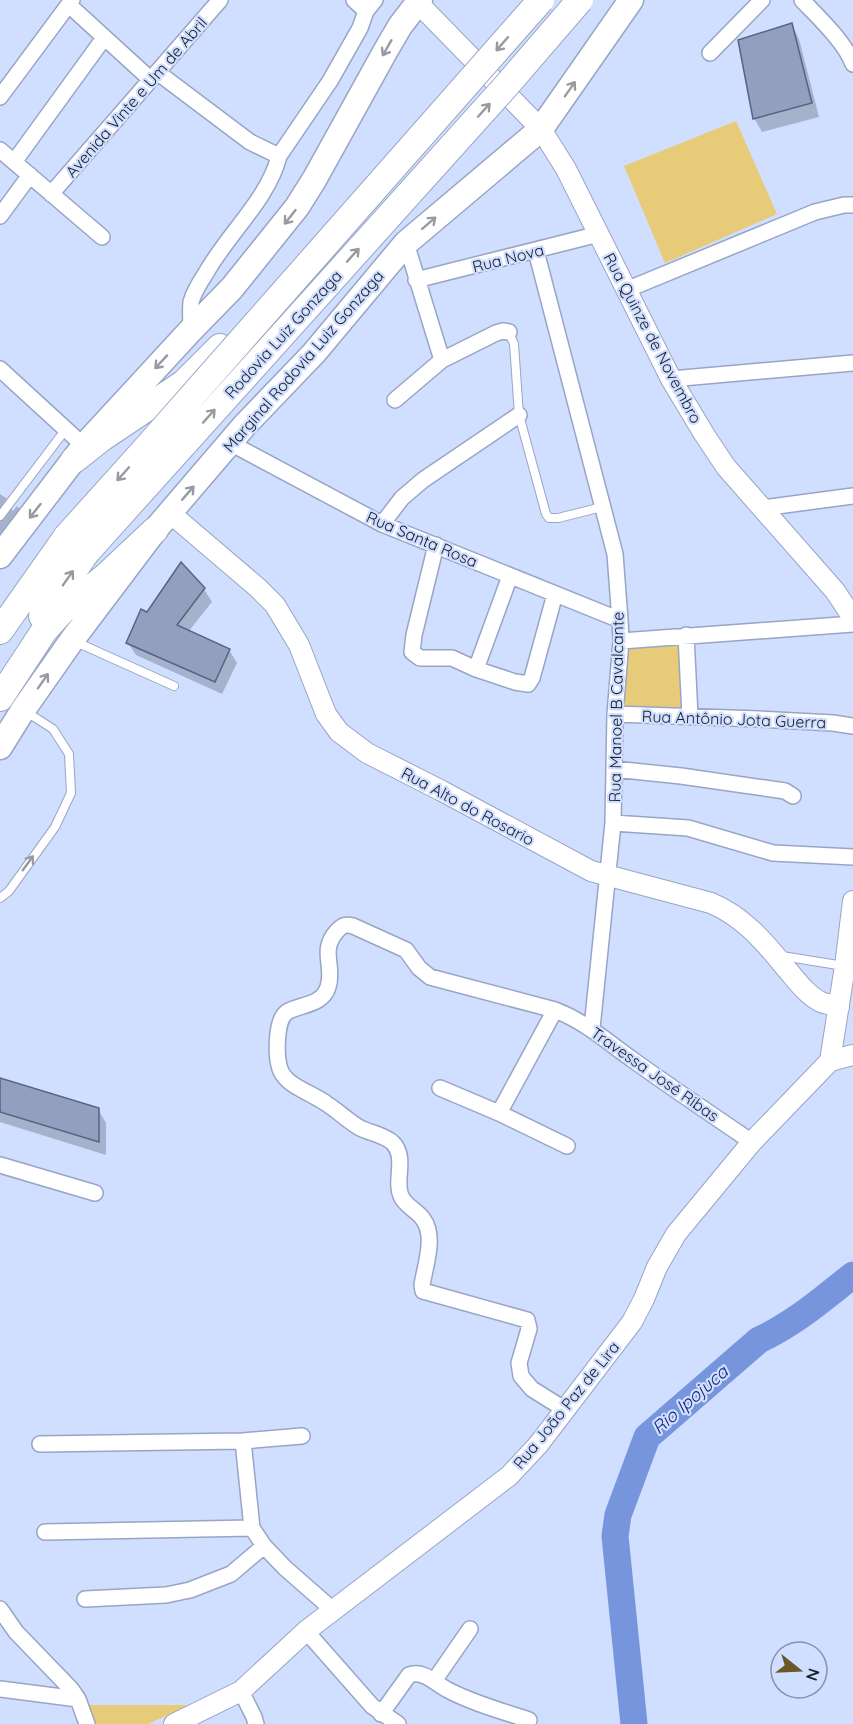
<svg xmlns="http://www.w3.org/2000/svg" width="853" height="1724" viewBox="0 0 853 1724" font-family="Quicksand,sans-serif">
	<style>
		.green { fill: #e8cb79 }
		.shadow { fill: #0003 }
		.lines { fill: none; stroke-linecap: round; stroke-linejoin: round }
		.river { stroke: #7795dc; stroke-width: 27 }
		.building { fill: #929fbe; stroke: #586480; stroke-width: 1.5 }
		.service-casing { stroke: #98a5c4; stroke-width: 10 }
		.minor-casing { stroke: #98a5c4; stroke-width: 18 }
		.tertiary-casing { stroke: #98a5c4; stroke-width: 22 }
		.primary-casing { stroke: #98a5c4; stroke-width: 27 }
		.trunk-casing { stroke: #98a5c4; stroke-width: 28 }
		.service { stroke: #fff; stroke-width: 8 }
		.minor { stroke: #fff; stroke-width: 15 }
		.tertiary { stroke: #fff; stroke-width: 20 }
		.primary { stroke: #fff; stroke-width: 24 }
		.trunk { stroke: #fff; stroke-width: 26 }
		.trunk-bridge-casing { stroke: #98a5c4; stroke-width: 28; stroke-linecap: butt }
		.trunk-bridge { stroke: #fff; stroke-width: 26 }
		.oneway { stroke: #989a9f }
		.labels { text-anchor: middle; stroke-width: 4.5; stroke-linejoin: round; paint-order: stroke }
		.street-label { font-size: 16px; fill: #191e2a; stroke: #d0deff }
		.water-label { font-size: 18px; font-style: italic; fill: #0b1c6e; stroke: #d0deff }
	</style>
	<rect width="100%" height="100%" fill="#d0deff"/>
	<path class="green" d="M736,121l41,93 -112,49 -41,-97z
		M680,640l5,74 -66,-4 4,-66z
		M88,1705h102l-42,19h-54z"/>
	<path class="shadow" d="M792,25l7,14 20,78 -57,15 -8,-14z
		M0,494l6,4 7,13 4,-5 2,2 8,14 -27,36z
		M204,589l8,13 -24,30 41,18 8,13 -15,31 -86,-39 -8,-12 20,-29z
		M0,1079l98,30 8,14v32l-106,-33z"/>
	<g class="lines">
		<path class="river" d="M634,1724l-19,-188 3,-21 29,-78 112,-97c35,-16 64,-41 94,-65"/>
	</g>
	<path class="building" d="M792,23l20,80 -59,16 -15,-79z
		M181,562l24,26 -28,37 53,24 -15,33 -89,-39 15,-34 6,3z
		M0,1078l99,30v34l-99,-30z"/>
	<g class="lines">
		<defs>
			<path id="service" d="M509,332l5,12 5,71 27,99 3,4h9l44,-11
				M0,516l66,-87
				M76,642l98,44
				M0,898l9,-7 46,-64 16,-34 -2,-39 -16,-25 -28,-18
				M782,956l62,10"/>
			<path id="minor" d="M354,0l12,11
				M802,0c16,17 43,42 51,64
				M69,5l81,74
				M710,53l52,-53
				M157,72l93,70 29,14 51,-75 30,-53 6,-17 9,-11
				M0,97l72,-97
				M0,150l102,87
				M14,162l90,-124
				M51,194l169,-194
				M0,216l30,-41
				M406,243l36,117
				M536,251l79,303 5,66 1,21 -6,73 -2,109 -21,205
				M416,280l183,-46
				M626,290l189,-78 29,-7h9
				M191,330c0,-9 -1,-19 0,-28 3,-11 9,-20 15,-29 21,-38 63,-75 73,-117
				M0,369l84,77
				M671,379l182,-16
				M395,400l47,-40 54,-27 7,-2 6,1
				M230,443l152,81 238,96
				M762,508l91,-12
				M382,524l20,-26 21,-18 96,-65
				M436,545l-22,90 -2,17 8,6h32l24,11 39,13 13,2 4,-6 23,-84
				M686,635l4,81
				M621,641l232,-17
				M476,669l34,-93
				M615,714l144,5 74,4 20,3
				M614,769l67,7 104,15 8,5
				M613,823l75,5 85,25 80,4
				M440,1088l59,25 68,33
				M499,1113l56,-103
				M0,1165l95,28
				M564,1409l-32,-20 -11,-13 -2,-13 10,-34 -2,-9 -104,-29 -1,-6c3,-19 14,-49 1,-66 -6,-9 -18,-13 -22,-23 -7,-16 6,-38 -8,-53 -8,-8 -23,-10 -33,-15 -12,-7 -22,-17 -33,-24 -11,-8 -25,-13 -36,-21 -5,-4 -9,-8 -11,-14 -4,-12 -5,-49 7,-57 13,-8 35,-6 41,-25 7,-21 -9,-36 9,-56 6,-6 8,-7 16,-5l53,24 13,18 11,9 125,33c31,12 51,31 78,50 39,28 79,55 119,82
				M243,1441l9,87 12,18 21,22 48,42
				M40,1444l203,-3 59,-5
				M45,1532l207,-4
				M85,1599l81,-4 24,-5 41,-16 33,-28
				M0,1609l16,23 55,57 7,10 9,25
				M306,1631l66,75 26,18
				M434,1681l36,-52
				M0,1689l78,10
				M241,1691l13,26 2,7
				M381,1714l28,-39c14,-5 25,7 37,14 26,14 56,22 83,31"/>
			<path id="tertiary" d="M418,3l123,126 25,40 105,210 33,55 22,33 109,124 18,27
				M170,513l88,75 17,17 24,40 27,69 13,18 28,21 75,38 149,80 120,32c31,13 52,37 73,63 11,12 22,29 37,36 5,2 12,3 18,5
				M830,1061l15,-95 8,-65
				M830,1061l23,-6
				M174,1724l67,-33 65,-60 203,-155 29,-31 94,-123 12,-23 13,-32 19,-33 76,-92 78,-81"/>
			<path id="primary" d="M0,556l84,-110 107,-116 41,-42 65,-81 17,-27 72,-130 14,-24 20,-26
				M0,747l23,-37 49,-70 83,-110 89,-104 70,-73 92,-110 135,-114 90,-129"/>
			<path id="trunk" d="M74,460l28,-22 82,-55 36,-36
				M42,616l44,-63
				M0,631l67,-95
				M0,698l44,-67 18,-20 43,-34 50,-47"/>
		</defs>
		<use href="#service" class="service-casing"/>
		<use href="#minor" class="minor-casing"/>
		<use href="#tertiary" class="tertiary-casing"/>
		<use href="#primary" class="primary-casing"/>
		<use href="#trunk" class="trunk-casing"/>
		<use href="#service" class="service"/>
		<use href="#minor" class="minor"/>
		<use href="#tertiary" class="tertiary"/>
		<use href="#primary" class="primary"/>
		<use href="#trunk" class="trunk"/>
		<defs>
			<path id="trunk-bridge" d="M67,536l81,-90 393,-446
				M86,553l420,-467 74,-86"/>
		</defs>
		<use href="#trunk-bridge" class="trunk-bridge-casing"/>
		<use href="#trunk-bridge" class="trunk-bridge"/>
	</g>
	<defs><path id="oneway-shaft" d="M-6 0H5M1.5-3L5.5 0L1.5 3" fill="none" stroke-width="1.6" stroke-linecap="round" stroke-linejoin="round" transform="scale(1.5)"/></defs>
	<g class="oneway">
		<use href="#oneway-shaft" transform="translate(502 44) rotate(131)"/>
		<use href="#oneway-shaft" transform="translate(387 48) rotate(120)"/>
		<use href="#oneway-shaft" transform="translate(570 89) rotate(-55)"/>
		<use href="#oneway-shaft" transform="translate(484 110) rotate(-48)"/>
		<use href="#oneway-shaft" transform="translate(290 217) rotate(128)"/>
		<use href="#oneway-shaft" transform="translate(429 223) rotate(-41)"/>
		<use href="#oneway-shaft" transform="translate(353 255) rotate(-48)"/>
		<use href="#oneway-shaft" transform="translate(161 362) rotate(133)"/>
		<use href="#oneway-shaft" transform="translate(209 416) rotate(-48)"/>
		<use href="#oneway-shaft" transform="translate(123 474) rotate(132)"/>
		<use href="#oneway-shaft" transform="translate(188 493) rotate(-49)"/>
		<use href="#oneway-shaft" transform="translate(35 511) rotate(128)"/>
		<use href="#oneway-shaft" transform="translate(68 578) rotate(-55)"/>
		<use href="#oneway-shaft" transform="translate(43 681) rotate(-55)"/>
		<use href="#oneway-shaft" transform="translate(28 863) rotate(-54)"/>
	</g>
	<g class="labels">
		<g class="street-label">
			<text transform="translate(136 97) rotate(-49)" y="6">Avenida Vinte e Um de Abril</text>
			<text transform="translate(508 258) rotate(-14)" y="6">Rua Nova</text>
			<text transform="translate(283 334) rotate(-48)" y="6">Rodovia Luiz Gonzaga</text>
			<text transform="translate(653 338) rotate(62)" y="6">Rua Quinze de Novembro</text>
			<text transform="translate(303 361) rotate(-49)" y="6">Marginal Rodovia Luiz Gonzaga</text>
			<text transform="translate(422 539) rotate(23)" y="6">Rua Santa Rosa</text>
			<text transform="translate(616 707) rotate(-89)" y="6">Rua Manoel B Cavalcante</text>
			<text transform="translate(734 719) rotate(2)" y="6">Rua Antônio Jota Guerra</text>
			<text transform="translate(468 806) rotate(28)" y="6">Rua Alto do Rosario</text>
			<text transform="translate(655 1074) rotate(35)" y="6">Travessa José Ribas</text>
			<text transform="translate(566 1405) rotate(-51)" y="6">Rua João Paz de Lira</text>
		</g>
		<g class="water-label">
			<text transform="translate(690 1400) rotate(-41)" y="6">Rio Ipojuca</text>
		</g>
	</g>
	<g transform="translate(799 1670) rotate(108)"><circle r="28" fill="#d0deff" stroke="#8791aa" stroke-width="1.5"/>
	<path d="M0-4.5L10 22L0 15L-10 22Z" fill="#6a5926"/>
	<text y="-9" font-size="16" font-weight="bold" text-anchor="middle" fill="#191e2a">N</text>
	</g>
</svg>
